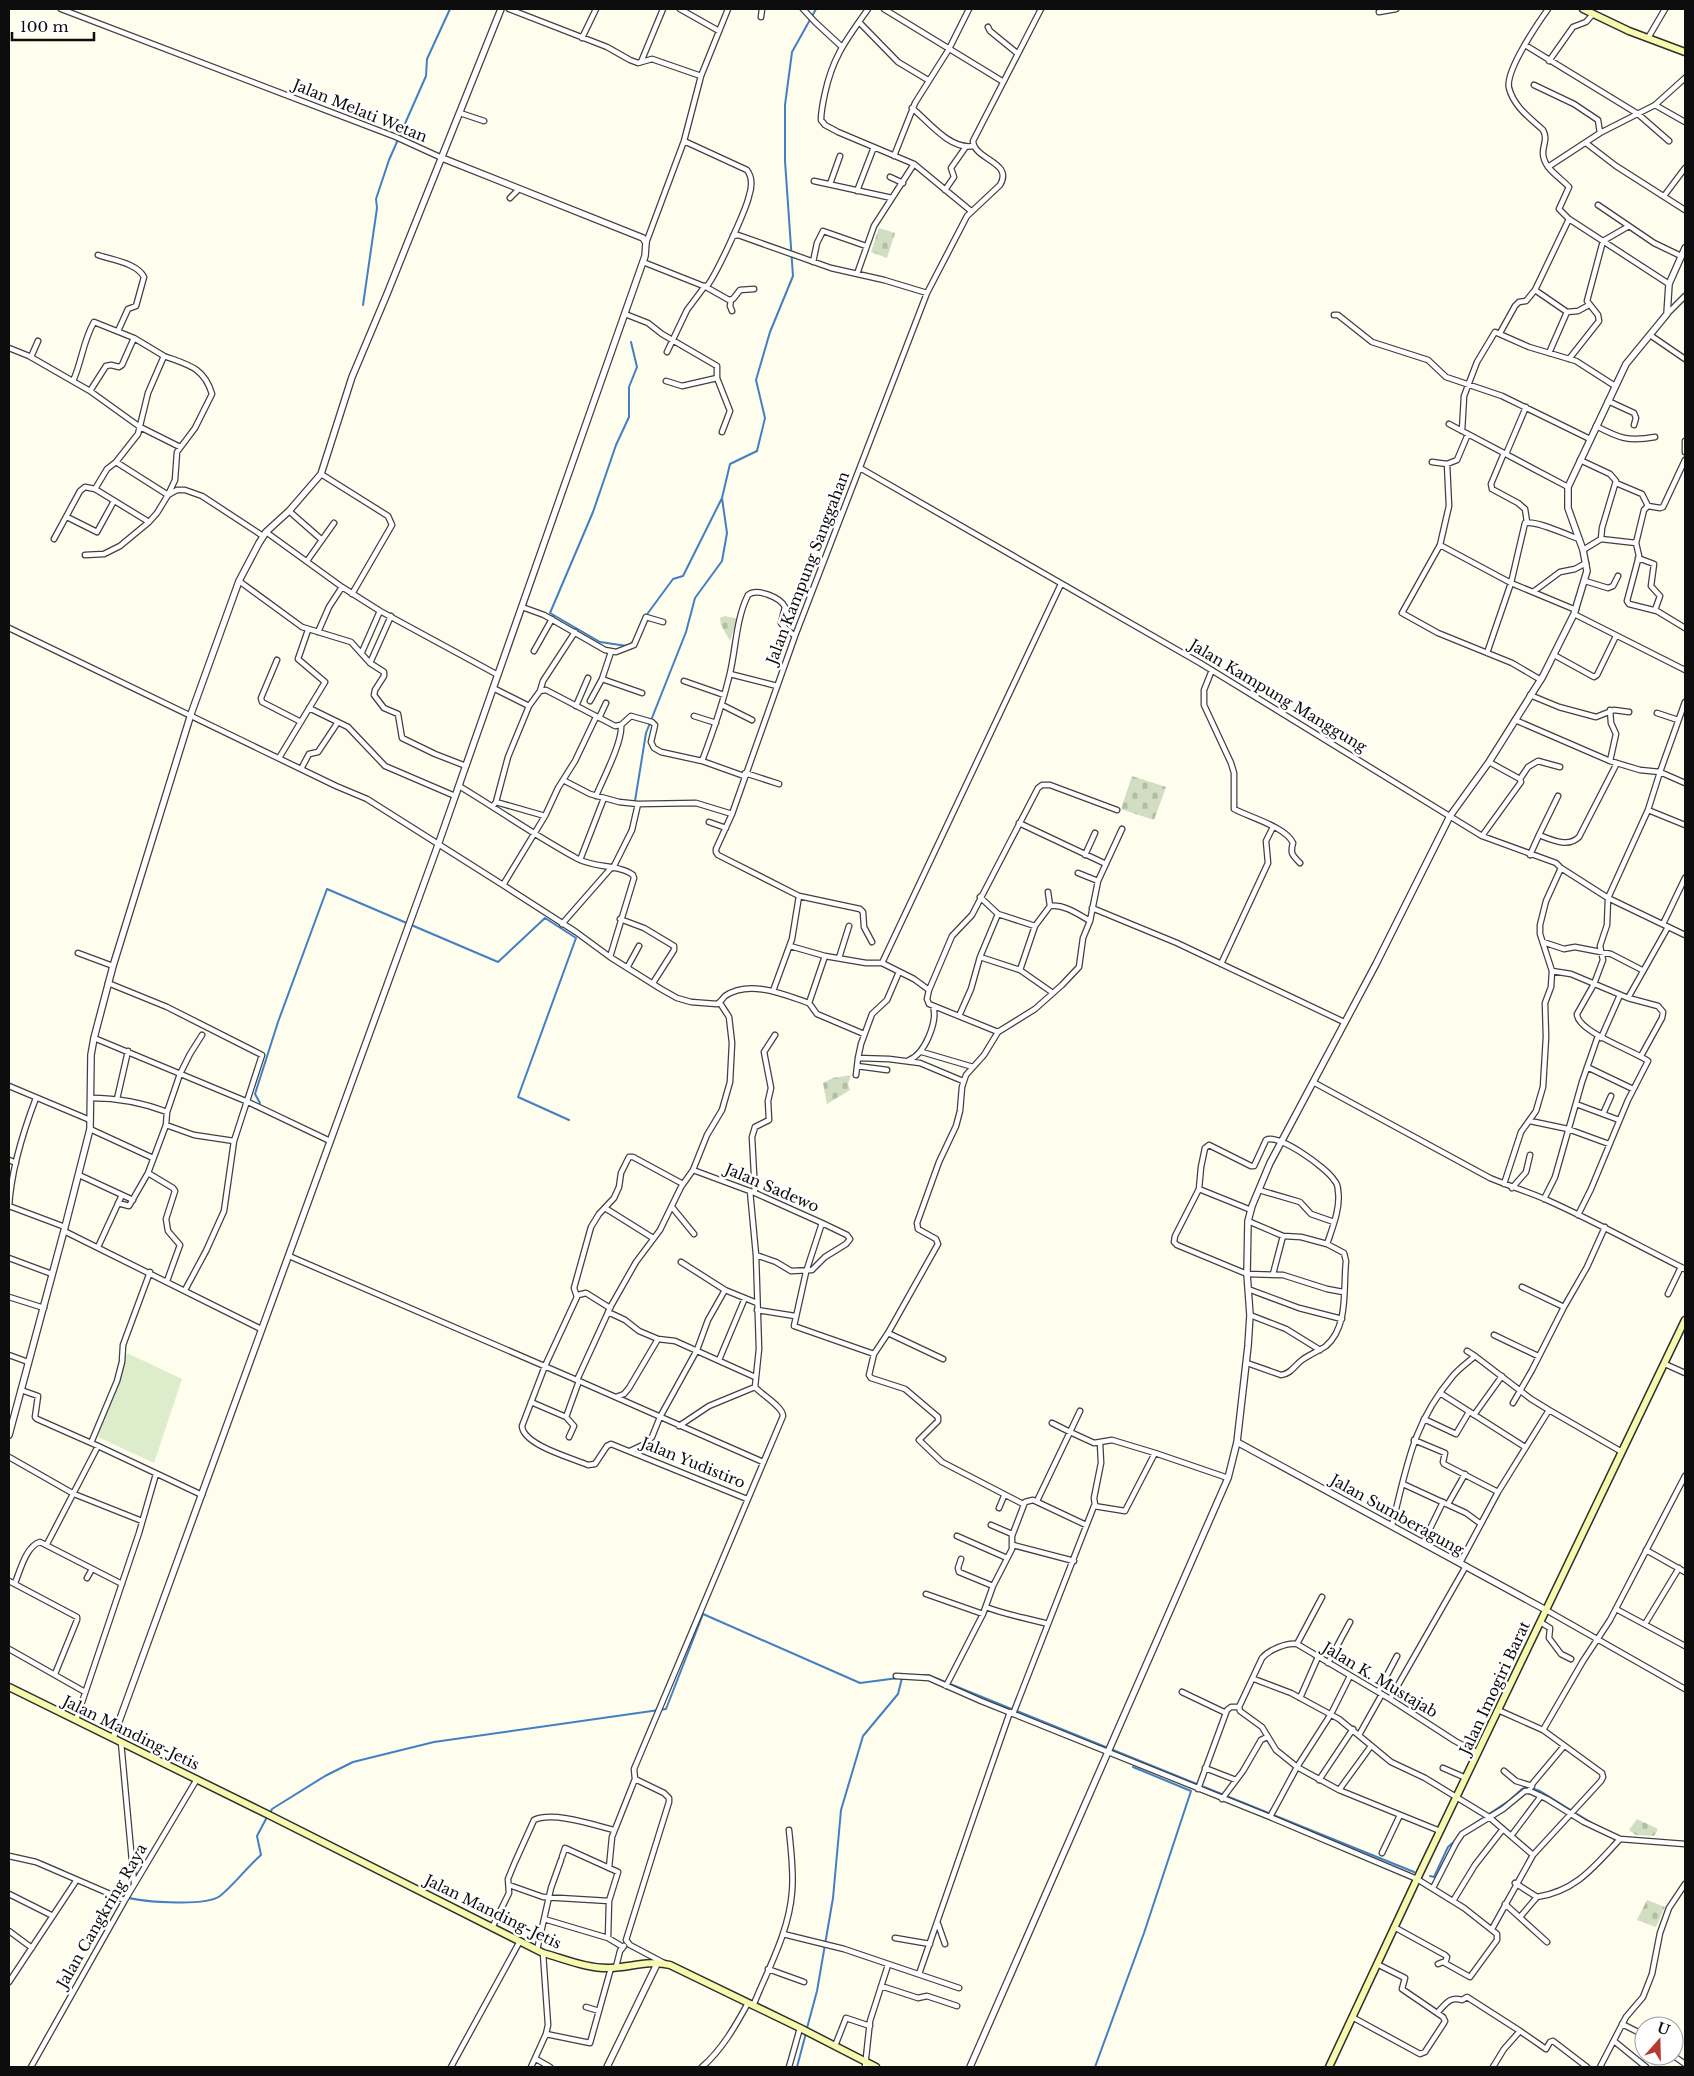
<svg xmlns="http://www.w3.org/2000/svg" width="1694" height="2076" viewBox="0 0 1694 2076" font-family="'Libre Baskerville',serif">
	<style>
		.cemetery { fill: url(#cemetery-stones) }
		.pitch { fill: #ddedcb }
		.lines { fill: none; stroke-linecap: round; stroke-linejoin: round }
		.stream { stroke: #437fc3; stroke-width: 2 }
		.minor-casing { stroke: #404040; stroke-width: 7 }
		.tertiary-casing { stroke: #404040; stroke-width: 8 }
		.secondary-casing { stroke: #2f2f2f; stroke-width: 9 }
		.minor { stroke: #fff; stroke-width: 4.5 }
		.tertiary { stroke: #fff; stroke-width: 5.5 }
		.secondary { stroke: #f7f9ae; stroke-width: 6 }
		.labels { text-anchor: middle; stroke-width: 5; stroke-linejoin: round; paint-order: stroke }
		.street-label { font-size: 15px; fill: #0d0d0d; stroke: #fff }
	</style>
	<defs>
		<pattern id="cemetery-stones" width="16" height="16" patternUnits="userSpaceOnUse" patternTransform="scale(1.25)"><rect width="16" height="16" fill="#d1dec1"/><path d="M2 7V4a2 2 0 0 1 4 0v3zM10 15v-3a2 2 0 0 1 4 0v3z" fill="#b2bda5"/></pattern>
	</defs>
	<rect width="100%" height="100%" fill="#fefdee"/>
	<path class="cemetery" d="M879,228l16,5 -8,25 -16,-6z
		M725,616l12,3 -7,22 -9,-16 -1,-7z
		M1132,776l34,11 -12,33 -33,-11z
		M851,1075l-3,9 2,6 -23,14 -4,-21 10,-5z
		M1637,1819l21,10 -4,7 -18,-1 -7,-5z
		M1647,1900l18,7 -9,20 -19,-7z"/>
	<path class="pitch" d="M127,1353l55,26 -28,84 -56,-26z"/>
	<g class="lines">
		<path class="stream" d="M363,305l14,-97 -1,-9 13,-39 37,-84 1,-17 23,-50
			M631,342l6,25 -8,20v30l-13,28 -23,67 -43,101 50,29 27,4 7,-5
			M645,617l28,-38 10,-3 39,-78
			M635,801l11,-68 40,-101 9,-34 27,-37 5,-28 -5,-35 8,-34 27,-13 8,-33 -9,-38 14,-48 23,-56 -8,-115v-56l7,-53 24,-43
			M629,832l3,-10
			M260,1103l-5,-9 23,-72 49,-133 171,73 47,-44 31,20 -58,159 51,23
			M920,1675h8l486,197
			M270,1813l2,-4 53,-33 28,-14 81,-20 232,-33 37,-95 157,69 38,-5
			M1471,1826l39,-26 12,-11 6,-2 12,4 55,34
			M16,1855l14,4
			M42,1862l21,9
			M1430,1876l4,1 14,-30 8,-7
			M118,1895c17,7 87,12 102,1 14,-11 27,-29 41,-41l-4,-19 10,-19
			M807,2028l10,-37 16,-93 8,-88 22,-74 35,-42 4,-16
			M797,2067l9,-34
			M1095,2067l49,-134 47,-142 -58,-24"/>
		<defs>
			<path id="minor" d="M61,9l335,128 46,21
				M509,9l98,38 23,13 8,3 14,-4 49,17 -17,65 -38,102
				M680,9l39,22
				M803,9l12,13 26,24
				M868,9c-21,30 -35,47 -43,84 -2,9 -4,18 -4,27l4,5 13,7 76,32 57,47
				M884,9l118,72
				M1548,9c-10,14 -43,62 -39,79 5,19 21,30 34,42 5,9 0,14 0,23 0,15 17,24 26,34l-10,22 10,10 100,65
				M1379,12l17,-3
				M761,17l1,-8
				M859,22l39,40 30,18
				M988,27l2,4 27,22
				M582,38l14,-29
				M1648,38l17,-29
				M1525,45l113,69 31,27
				M1549,61l24,-34 13,-5 7,-8
				M641,62l22,-53
				M701,76l27,-67
				M1534,85l40,19 24,16 2,13
				M1655,105l30,17
				M912,108c17,14 38,42 61,38
				M460,113l24,8
				M1586,143l30,23 69,44
				M894,156l21,-53 34,-54 20,-40
				M1548,167l52,-34 55,-28 30,-27
				M890,177l13,6
				M814,181l78,17
				M830,184l10,-28
				M945,190l9,-13 -3,-9 14,-20
				M857,191l17,-44
				M1664,196l21,-28
				M510,198l9,-9
				M1598,205l31,21
				M733,236l5,-1 93,33 53,12 43,13
				M98,255c14,5 39,8 46,22l-8,29 -8,3 -10,22
				M643,262l63,25c9,-9 40,-77 43,-91 3,-9 4,-18 -2,-26l-63,-29
				M813,262l4,-19 6,-12 43,15
				M857,274l17,-48 40,-62
				M706,287l23,13 4,-1 7,-9 14,-1
				M731,300l-1,6 2,5
				M1567,312l11,-1 11,-6
				M625,314l23,9 14,11 55,32v12l13,33 -8,21
				M1667,314l18,-18
				M1334,315h4l34,27 56,18 18,17 56,19 88,43
				M1500,333l15,-27 4,-4 7,-1 9,-11
				M1650,335l35,24
				M9,348l20,8 61,35 50,36 40,20
				M667,352l20,-42 18,-24
				M1549,353l18,-41 -32,-22 34,-71
				M31,357l7,-16
				M1569,359l30,-38 -1,-6 -11,-14 16,-60 26,-15 25,17 27,13
				M73,381c9,-20 10,-40 21,-59l40,16 30,18
				M666,381l16,5 35,-8
				M90,391l16,-25 5,-1 8,2 3,-2 12,-27
				M1608,401l26,12 2,5 -2,7
				M1449,424l119,63
				M1596,426c23,12 32,16 59,11
				M1462,431l2,-35 13,-34 18,-30 34,15 47,14 39,25
				M1685,441v11
				M1504,453l-13,31 1,5 26,14 7,6 2,13
				M1506,454l20,-47
				M1580,460l30,14 6,7 -14,47 -1,11
				M1685,460l-22,47 -3,1 -12,-2 -4,4 -8,33 3,13 -12,45 2,3 28,7 28,17
				M1432,462l15,2 10,-4 11,-26
				M1447,464l2,42 -9,39 -38,68 36,20 74,30 29,17
				M860,468l340,195 282,173 74,27 5,5 47,30 77,37
				M321,474l67,42 4,9 -40,69
				M1616,483l26,11 6,12
				M95,489l12,-20 9,-7 22,-28 10,-41 16,-37c24,9 40,11 48,38l-17,34 -18,24 -2,28 -7,15 -52,-33
				M289,511l33,29
				M67,517l30,15 17,-31
				M266,532l76,55 38,24 118,64
				M54,539l26,-48 5,-4 10,2 54,33
				M1440,545l71,38 65,27
				M1583,550l18,-11 35,4
				M85,555l19,-1 16,-8 29,-24 8,-9 11,-18 9,-5h8l17,6 61,40
				M1638,558l16,6 -3,22 9,10 -5,14
				M307,561l27,-38
				M239,581l63,46 49,15 19,21 14,9v4l-9,14 -1,5 10,13 14,6 4,24 33,16 31,12
				M1585,581l23,7 5,-2 5,-10
				M1533,592l27,-20 15,-3 11,-6
				M522,607l22,8 61,35 11,2 18,-7 12,-28 17,5
				M1574,614l111,56
				M9,628l327,158 31,13 136,86 73,47 34,25 51,32 16,9 14,4 26,2c4,-2 5,-5 8,-8 25,-17 60,-1 84,7l16,-47
				M318,632l11,-25 13,-20
				M534,651l18,-32
				M362,652l18,-41
				M1487,653l24,-70 14,-60c11,-3 42,12 54,16
				M1554,655l40,22 3,-2 19,-39
				M277,660l-16,38 1,4 39,20
				M370,663l21,-47
				M1212,670l-8,20v15l27,58 3,10v36c15,8 52,18 59,34 -3,10 -1,12 7,20
				M730,674l47,12
				M602,679l40,14
				M684,681l40,14
				M493,688l36,18 11,-15 6,-1 69,36 6,-1 10,-9 21,6 3,3 -4,17 3,6 7,4 41,9 42,15
				M540,691l3,-10 32,-49
				M1530,695l29,12 37,10 18,-7 15,2
				M590,701l12,-22 9,-27
				M722,705l30,15
				M576,706l12,-28
				M309,708l39,19 37,39 70,30
				M1657,713l21,7
				M694,716l22,7
				M599,718l7,-15
				M1515,720l95,41 30,9 20,2 25,11
				M279,758l46,-76 -27,-23 10,-29
				M702,761c11,-29 21,-58 28,-88 6,-25 6,-54 18,-78 9,-7 32,2 37,12l-4,16 5,6 9,7
				M1610,761l6,-27 -5,-11 -1,-13
				M301,769l8,-15 9,-2 20,-30
				M745,773l34,11
				M1520,779l8,-12 10,-6 22,6
				M563,780l27,14 29,8 19,2 58,-1 36,11
				M459,786c40,24 78,51 119,73 17,9 43,6 55,16l1,3 -24,79
				M596,796c7,-17 27,-55 25,-71
				M496,802l49,14
				M493,806l3,-4 12,-45 21,-51
				M1648,810l37,15
				M709,822l17,6
				M1019,823l87,41
				M1539,835l19,-39
				M1482,836l39,-54 -1,-3 -31,-17
				M1085,855l10,-22
				M1530,855l9,-20c13,5 29,13 40,2l38,-74
				M580,860l24,-62
				M613,868l19,-38 6,-26
				M1098,881l24,-52
				M503,885l42,-69 13,-28 17,-27 21,-44
				M1048,892l2,14
				M980,897l18,17 -18,43
				M1092,908l85,35 167,79
				M998,914l37,12
				M620,919l24,9 30,18v4l-21,33
				M562,924l49,-56
				M1663,924l22,-46
				M872,942l-8,-15 -1,-15 -3,-3 -61,-13 -81,-41 -2,-3v-3l16,-35 63,-178 132,-343 40,-77 33,-31c14,-23 -26,-25 -27,-44l68,-132
				M1543,942l21,7 11,-2 36,7 31,16
				M790,946l35,10 41,7h16l32,16 15,11 -2,9 2,5 69,28
				M78,953l35,13
				M839,958l10,-32
				M882,963l179,-379
				M1221,964l47,-101 -2,-22 7,-14
				M627,968l12,-22
				M1020,970l15,-44 15,-20c14,-2 28,8 40,15
				M1552,971l19,3 57,24
				M899,972l-12,28 -15,14 -11,30 -3,14 31,1 31,4 43,18
				M108,983l59,24 95,48 -28,86 -10,70 -18,40 -21,39
				M929,990l23,-54 20,-21 66,-127 4,-3h8l67,25
				M773,991l19,-52 7,-43
				M809,1003l8,11 47,20
				M959,1016l12,-27 9,-32 40,13 33,23
				M94,1038l154,64 82,39
				M1601,1038l19,-43
				M922,1052l51,15
				M1641,1056l21,-38 1,-6 -5,-6 -30,-8 40,-71
				M909,1060c16,-6 29,-39 24,-54
				M857,1066l30,4
				M1587,1067l46,22
				M856,1075l2,-17
				M1313,1082l177,96c19,8 39,14 57,22 47,21 92,46 138,69
				M9,1086l81,34
				M91,1098c28,0 50,4 76,14
				M117,1099l11,-48
				M1576,1104l43,16
				M1603,1114l8,-18
				M1530,1121l38,8 41,15
				M166,1125l28,10 40,6
				M90,1129l63,29
				M9,1160l7,3
				M693,1170l62,23 67,30 -16,49 -12,54 80,28
				M148,1173l25,15 2,3 -9,28 2,12 12,14 -13,36
				M79,1175l54,25
				M683,1184l-50,-27h-4l-8,16 -2,14 -5,11 -15,16 -8,13 -17,61 3,9 -32,69 -23,60c1,19 50,32 66,39l7,-1 12,-18 4,-2 136,55
				M1504,1184l17,-52 15,-21 7,-24 3,-50 -1,-34 6,-16 1,-16 -12,-37v-9l6,-24 15,-33
				M1512,1188l14,-16 4,-17
				M1199,1189l52,21
				M1259,1190l41,12 11,12 23,8
				M755,1193l-3,-56 3,-10 14,-7 -1,-19 3,-13 -7,-36 11,-17
				M1544,1199l11,-22 27,-95 16,-46
				M118,1203l11,3 19,-33 18,-48 1,-13 13,-38 10,-20 12,-19
				M9,1206l56,21
				M9,1207c2,-37 14,-75 27,-109
				M672,1207l22,27
				M605,1208l48,30
				M1578,1215l13,-26 37,-89 20,-39c-13,-10 -71,-29 -71,-47l17,-30 9,-24 -3,-14 7,-21 1,-27 40,-88 12,-38 25,-70
				M64,1231l197,98
				M1327,1244c5,-15 14,-37 11,-53 0,-4 -2,-9 -4,-11 -7,-12 -56,-47 -68,-40l-12,26h-3l-42,-21 -4,3 -4,19 -2,22 -24,47 -1,6 3,3 70,29 36,1 44,14 16,3
				M98,1247l24,-52
				M756,1255l20,7 15,9 21,-1 13,-13 21,-13 4,-5 -3,-4 -25,-12
				M289,1256l290,125 184,81
				M9,1258l43,16
				M681,1262l44,28 32,13
				M1273,1274l10,-38
				M1522,1287l42,20
				M1248,1289l51,19 43,11
				M1668,1294l13,-27
				M578,1295l8,-2 24,15
				M9,1297l35,11
				M757,1310l38,6
				M608,1312l17,8 14,11 19,8 17,2 80,36
				M1250,1315l36,14 34,21
				M888,1333l55,26
				M1494,1335l44,21
				M1467,1351l8,5
				M9,1355l19,7
				M719,1360l26,-62
				M1247,1363l34,12c10,-1 14,-10 21,-15 8,-6 17,-9 24,-14 23,-20 17,-57 20,-85l-2,-8 -17,-9 -26,-7 -18,-1 -35,-15
				M1665,1364l20,9
				M577,1380l34,-74 25,-44 24,-32 21,-43 12,-17 14,-35 15,-25 8,-28 2,-39 -3,-26 -9,-14
				M21,1390l17,6 -3,21 2,2 61,27 104,49
				M1440,1393l85,54
				M616,1397l8,-3 5,-6 29,-49
				M531,1402l35,15
				M1513,1403l19,-33 32,-63 23,-40 18,-40
				M1549,1410l73,42
				M1474,1415l28,-39
				M1424,1419l32,15 13,-22
				M1052,1423l18,9 10,-21
				M679,1426l30,-20 46,-19
				M569,1437l5,-11 -8,-9 13,-36
				M1414,1440l31,13 -2,9 1,2 54,28
				M91,1443l26,-62 5,-19 1,-17 27,-73
				M630,1451l15,-7 7,-7 8,-20 37,-67 11,-30 17,-30
				M9,1457l65,37 68,27
				M1403,1484l63,29 15,11
				M1037,1501l33,-69 24,11 18,-3 43,13
				M1023,1504l-81,-42 -23,-22 19,-19v-4l-33,-28 -34,-11 -2,-3 5,-21 14,-21 50,-89 -2,-5 -18,-10 -1,-6 22,-61 17,-36 4,-15 2,-24 4,-12 18,-20 14,-23 37,-23 27,-24 17,-18 4,-29 7,-17 8,-40 -20,-8
				M1448,1504l17,-30
				M1095,1505l-1,-7 7,-35 -1,-20
				M999,1508l5,-12
				M991,1525l21,9
				M1392,1525c15,-58 20,-100 60,-148 6,-8 15,-14 23,-21l56,43 18,11 -51,82 -38,71
				M957,1536l50,22
				M1423,1543l20,-41
				M47,1544l51,-98
				M1013,1545l61,16
				M1646,1550l39,22
				M961,1559l-3,9 1,4 34,14
				M87,1578l5,-9
				M9,1581l68,36v3l-22,54
				M15,1583c5,-12 11,-37 25,-41l82,42
				M926,1594l57,20
				M986,1607c20,8 41,11 62,17
				M1616,1609l69,37
				M1546,1610l139,79
				M1540,1622l10,6 -1,10 12,16 10,5
				M1645,1624l34,-56
				M1297,1644l25,-47
				M9,1649l76,43
				M1328,1663l22,-41
				M896,1676l33,2 52,23 289,116 147,62 47,29 33,26v6l-27,37 -27,-15 -5,2
				M1254,1679l37,14 48,26 52,43 34,16 64,39 44,38 68,-74 2,-4 -1,-4 -59,-43 -45,-20
				M946,1686l37,-72 10,-28 19,-37v-13l13,-34 8,-2 53,25
				M1182,1692l44,21
				M1378,1692l19,-36
				M1300,1698l18,-41
				M1390,1699l76,-133
				M1013,1714l81,-208 31,5 30,-58 73,25
				M76,1720l63,-187 17,-59
				M1543,1730l40,-69 27,-41 75,-144
				M1359,1735l23,-41
				M121,1742l13,141
				M1205,1768l31,12
				M1443,1768l23,10
				M1504,1771l12,10 16,5
				M1319,1780l34,-51
				M1198,1789l29,-79 4,-3h8
				M1339,1790l32,-44
				M1529,1791l4,-8 31,-37
				M1222,1799l21,-28 18,-31 6,-3
				M1270,1817l27,-50 34,-53 19,-38
				M1440,1831l-101,-41 -42,-23 -21,-17 -14,-23 -22,-16 -1,-4 23,-49c7,-8 25,-16 35,-14l93,55 65,42 23,12
				M1511,1836l30,-40
				M1382,1853l18,-38
				M9,1856l27,6 88,38
				M562,1857l3,-9 53,24 -9,29 -1,37 15,9
				M609,1868l3,-31 23,-58
				M1515,1883l22,14
				M509,1885l34,12 66,4
				M1433,1888l23,-45 6,-9 41,-25 22,-18h5l17,8 37,23 36,17 65,5
				M9,1894l44,22
				M1453,1901l22,-36 28,-36
				M1505,1904l42,38
				M1520,1917l17,-20c39,-6 57,-30 83,-58
				M544,1919l64,19
				M938,1924l7,20
				M1394,1927l51,28 2,2 -2,6
				M492,1928l17,-35 -1,-14 7,-17 19,-42c19,-9 60,5 80,10
				M1492,1929l41,-74
				M9,1931l23,17
				M783,1934l61,15 115,39
				M895,1938l35,6
				M537,1950l14,-62 10,-28
				M664,1963l-34,-18 -4,-5 43,-138v-4l-5,-5 -29,-14 -1,-10 149,-353c0,-9 -21,-21 -28,-29l4,-38 -3,-94 -6,-64
				M616,1967l4,-16 4,-5
				M768,1969l36,13
				M919,1974l91,-262
				M9,1982l67,-101
				M881,1986l37,12 9,-2 30,10
				M753,2006c15,-37 36,-74 39,-114 2,-20 -1,-41 -3,-62
				M586,2007l13,4
				M1437,2013c9,-9 12,-17 25,-13l5,-3 53,34
				M1352,2017l68,37 5,-2 19,-29 1,-2 -2,-4 -41,-28 3,-11 -28,-14
				M1622,2024l22,11
				M546,2034l44,9 21,-75
				M1614,2041l32,26
				M835,2046l11,-28 24,8
				M1674,2056l11,8
				M536,2059l14,8
				M31,2067l94,-167 72,-121
				M451,2067l69,-126
				M531,2067l15,-33 2,-9 -5,-72
				M702,2067c20,-17 34,-42 46,-64
				M789,2067l11,-39
				M865,2067l5,-46 18,-56
				M1493,2067l11,-18 16,-18 26,18 4,-7 3,-1 34,26
				M1600,2067l26,-50 17,-20 9,-23 8,-41 9,-25 16,-24"/>
			<path id="tertiary" d="M9,1435l56,-208 25,-98 1,-74 3,-17 19,-72 78,-252 48,-133 20,-38 7,-11 23,-21 32,-37 31,-97 35,-83 114,-285
				M1237,1442l309,168
				M113,1738l325,-893 207,-589 1,-13 -3,-5 -201,-80
				M607,2067l50,-103
				M970,2067l258,-589 9,-36 11,-96 2,-31 -3,-41 1,-53 4,-15 18,-43 106,-199 74,-148 39,-54 54,-86 31,-62 13,-43 -4,-21 -15,-42v-21l58,-123 41,-50 2,-30 16,-36"/>
			<path id="secondary" d="M1583,9l46,22 56,21
				M9,1687l262,129 272,137c22,6 45,16 68,15 19,-1 40,-8 59,-3l130,63 76,39
				M1329,2067l88,-188 268,-559"/>
		</defs>
		<use href="#minor" class="minor-casing"/>
		<use href="#tertiary" class="tertiary-casing"/>
		<use href="#secondary" class="secondary-casing"/>
		<use href="#minor" class="minor"/>
		<use href="#tertiary" class="tertiary"/>
		<use href="#secondary" class="secondary"/>
	</g>
	<g class="labels">
		<g class="street-label">
			<text transform="translate(360 111) rotate(22)" y="5">Jalan Melati Wetan</text>
			<text transform="translate(808 568) rotate(-69)" y="5">Jalan Kampung Sanggahan</text>
			<text transform="translate(1278 696) rotate(31)" y="5">Jalan Kampung Manggung</text>
			<text transform="translate(772 1188) rotate(23)" y="5">Jalan Sadewo</text>
			<text transform="translate(693 1463) rotate(22)" y="5">Jalan Yudistiro</text>
			<text transform="translate(1397 1515) rotate(29)" y="5">Jalan Sumberagung</text>
			<text transform="translate(1380 1680) rotate(31)" y="5">Jalan K. Mustajab</text>
			<text transform="translate(1495 1688) rotate(-65)" y="5">Jalan Imogiri Barat</text>
			<text transform="translate(131 1733) rotate(26)" y="5">Jalan Manding-Jetis</text>
			<text transform="translate(493 1912) rotate(26)" y="5">Jalan Manding-Jetis</text>
			<text transform="translate(102 1916) rotate(-60)" y="5">Jalan Cangkring Raya</text>
		</g>
	</g>
	<rect width="1694" height="2076" fill="none" stroke="#0d0d0d" stroke-width="20"/>
	<g transform="translate(1659 2041) rotate(20)"><circle r="24" fill="#ffffff" stroke="#9e9e9e"/>
	<path d="M0-4L9 19L0 12L-9 19Z" fill="#b33a2f"/>
	<text y="-8" font-size="14" font-weight="bold" text-anchor="middle" fill="#0d0d0d">U</text>
	</g>
	<path d="M12 32v8h82v-8" fill="none" stroke="#0d0d0d" stroke-width="2.5"/>
	<text x="20" y="32" font-size="15" fill="#0d0d0d" stroke="#ffffff" stroke-width="4" paint-order="stroke">100 m</text>
</svg>
